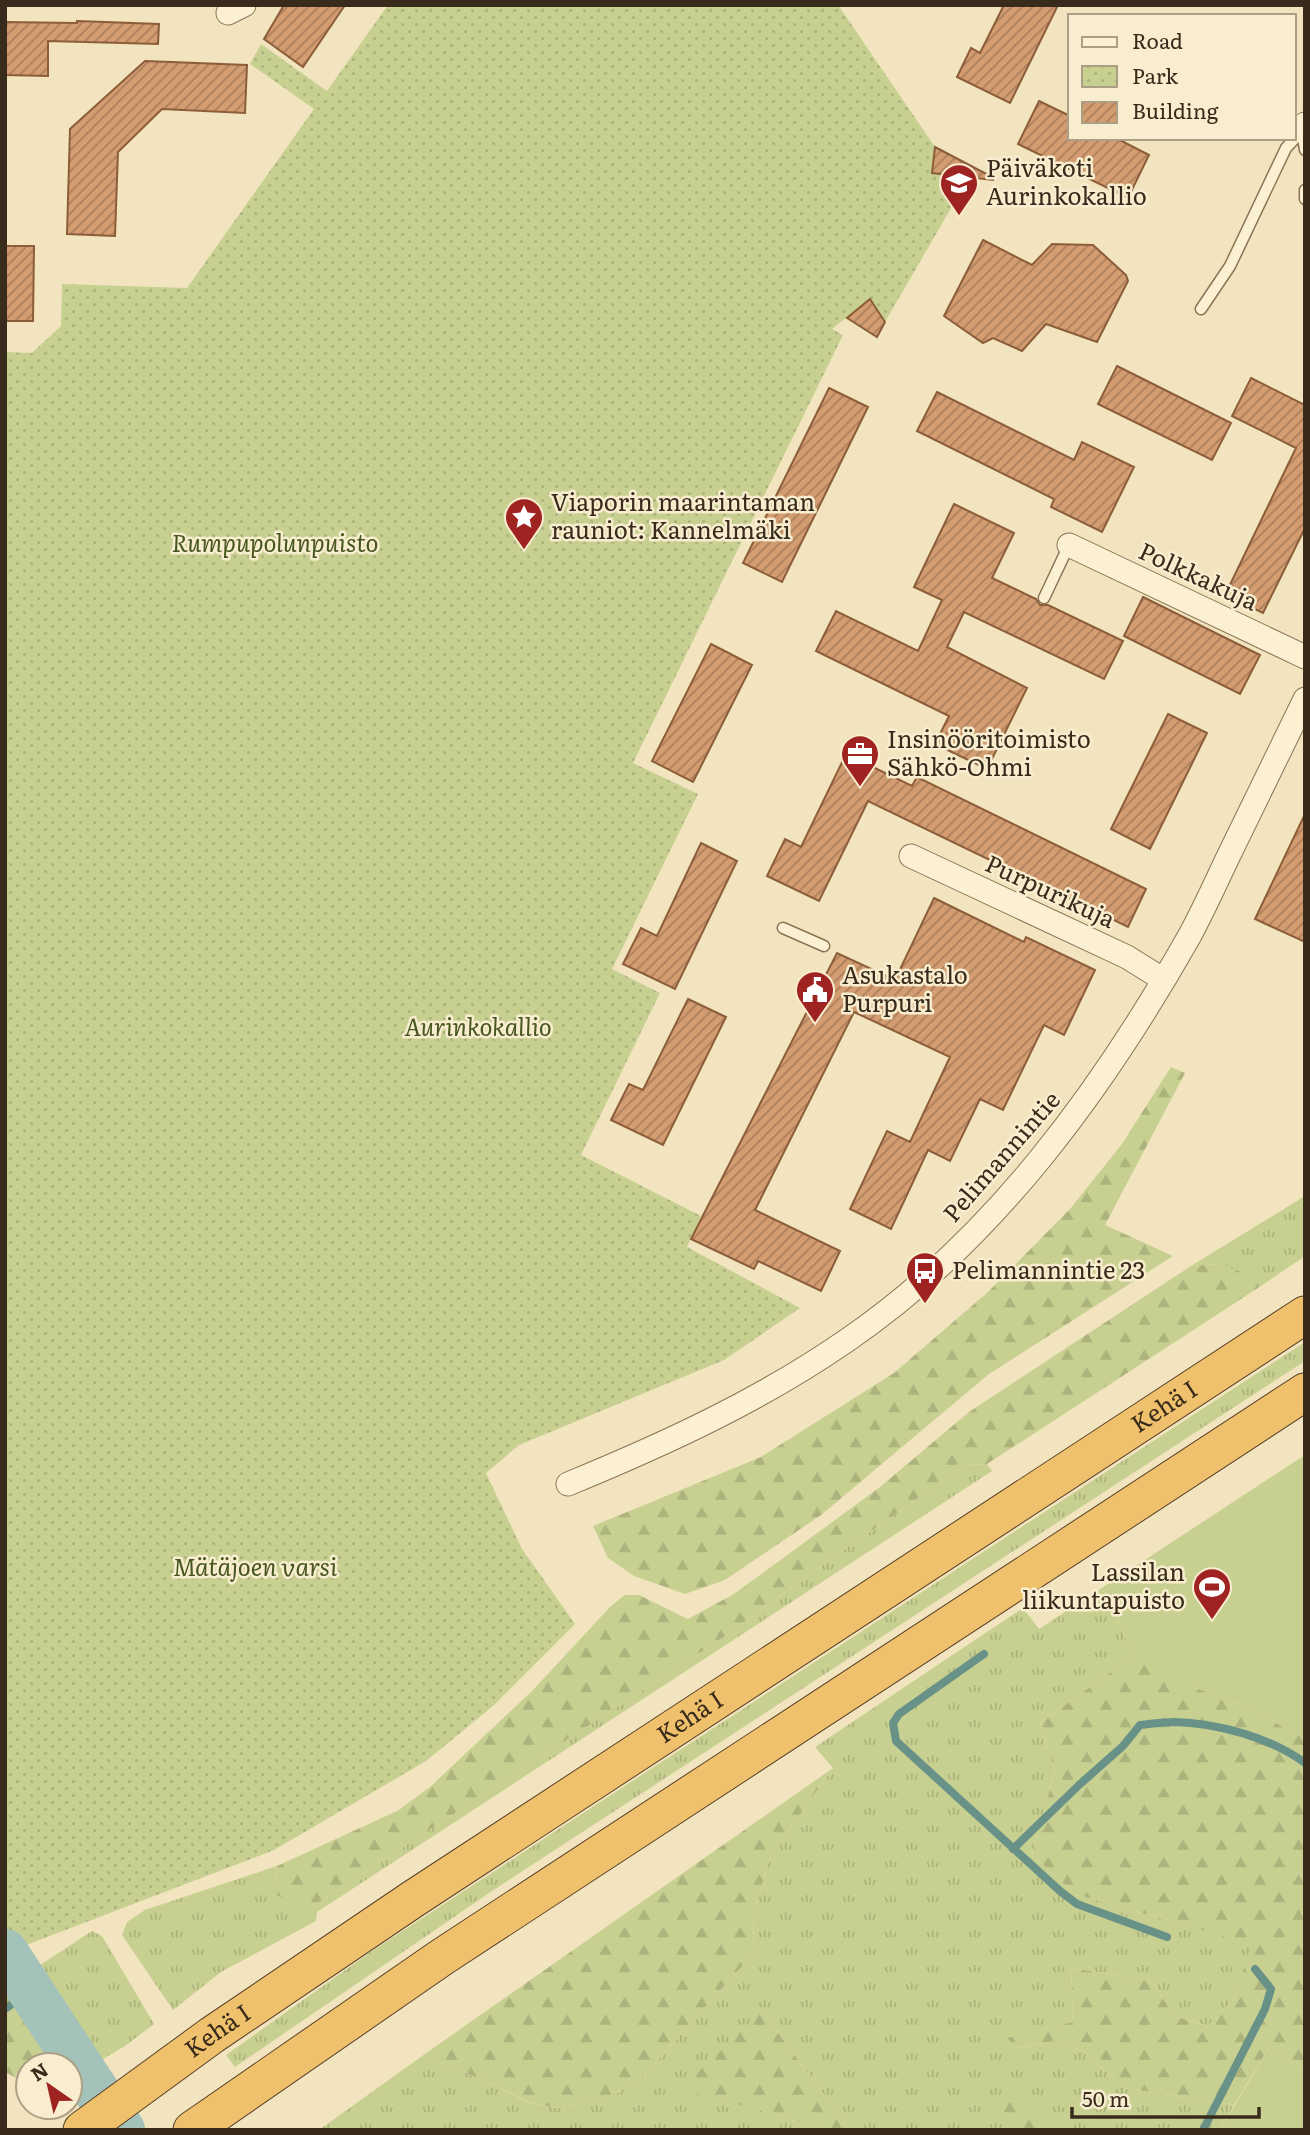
<svg xmlns="http://www.w3.org/2000/svg" width="1310" height="2135" viewBox="0 0 1310 2135" font-family="Literata,serif">
	<style>
		.grass { fill: url(#grass-tufts) }
		.forest { fill: url(#forest-firs) }
		.park { fill: url(#park-dots) }
		.garden { fill: #c7d091 }
		.lines { fill: none; stroke-linecap: round; stroke-linejoin: round }
		.stream { stroke: #689188; stroke-width: 8 }
		.river { stroke: #a2c2ba; stroke-width: 46 }
		.building { fill: url(#building-hatch); stroke: #8c5d39; stroke-width: 2 }
		.service-casing { stroke: #8b7455; stroke-width: 13 }
		.minor-casing { stroke: #8b7455; stroke-width: 25 }
		.trunk-casing { stroke: #58412a; stroke-width: 39 }
		.service { stroke: #fbf0d2; stroke-width: 10 }
		.minor { stroke: #fbf0d2; stroke-width: 23 }
		.trunk { stroke: #f0c16c; stroke-width: 37 }
		.labels { text-anchor: middle; stroke-width: 5; stroke-linejoin: round; paint-order: stroke }
		.poi-label { font-size: 24px; fill: #392b1b; stroke: #f8edce; text-anchor: start }
		.park-label { font-size: 24px; font-style: italic; fill: #485720; stroke: #f8edce }
		.street-label { font-size: 24px; fill: #392b1b; stroke: #f8edce }
	</style>
	<defs>
		<pattern id="grass-tufts" width="24" height="20" patternUnits="userSpaceOnUse" patternTransform="scale(1.75)"><rect width="24" height="20" fill="#c7d091"/><path d="M3 7l-1-3M5 7V3M7 7l1-3M15 17l-1-3M17 17v-4M19 17l1-3" fill="none" stroke="#acb37c"/></pattern>
		<pattern id="forest-firs" width="22" height="20" patternUnits="userSpaceOnUse" patternTransform="scale(1.75)"><rect width="22" height="20" fill="#c7d091"/><path d="M5 1l3.5 6h-7zM16 11l3.5 6h-7z" fill="#acb37c"/></pattern>
		<pattern id="park-dots" width="8" height="8" patternUnits="userSpaceOnUse" patternTransform="scale(1.75)"><rect width="8" height="8" fill="#c7d091"/><path d="M2 2h.1M6 6h.1" fill="none" stroke="#acb37c" stroke-width="1.8" stroke-linecap="round"/></pattern>
		<pattern id="building-hatch" width="6" height="6" patternUnits="userSpaceOnUse" patternTransform="scale(1.75)"><rect width="6" height="6" fill="#d39c71"/><path d="M-1 1l2-2M0 6l6-6M5 7l2-2" fill="none" stroke="#ac7f5c"/></pattern>
	</defs>
	<rect width="100%" height="100%" fill="#f1e4be"/>
	<path class="grass" d="M1305,1196v60l-47,32 1,-5 -38,-19 -30,2z
		M1305,1342v19l-813,530 -257,176 -9,-12 146,-104z
		M987,1464l5,7 -675,441 -1,9 -95,51 -48,38 -51,-75 5,-13 18,-12 132,-44 -3,18 39,22 417,-273 88,-65 148,-103z
		M1105,1586l28,70 -93,67 15,48 -23,84 43,39 177,50 -17,55 -27,27 -34,-10 -22,-35 -81,-13 2,54 -65,17 10,9 36,-7 30,10 40,37 110,17 -14,25h-370l-88,-119 -68,81 136,38h-127l-10,-2 -12,2h-362l103,-74 59,23 49,24 26,5 43,-8 20,-8 25,-17 110,-122 -1,-39 18,-59 62,-87 -18,-21 208,-139 16,21z
		M92,1931l10,5 52,88 -29,22 -32,19 -65,-92z"/>
	<path class="forest" d="M1171,1067l14,6 -80,152 68,31 -184,118 -168,141 -96,65 -40,14 -51,-18 -26,-18 -15,-32 168,-69 133,-84 94,-81 82,-83 52,-65z
		M1221,1264l23,9 15,10 -1,5 -271,176 -21,1 -148,103 -88,65 -417,273 -15,1 -21,-12 -3,-11 3,-18 120,-55 33,-24 102,-96 79,-85 14,-11h14l49,24 46,-25 146,-107 89,-75 222,-146z
		M1142,1630l46,55 60,22 57,32v333l-35,-26 -36,59 -110,-17 -40,-37 -30,-10 -37,7 -10,-10 66,-16 -2,-54 81,13 22,35 33,10 28,-27 16,-55 -176,-50 -43,-39 23,-84 -15,-48 93,-67z
		M833,1768l-62,87 -18,59 1,39 -110,122 -25,17 -20,8 -43,8 -25,-5 -50,-24 -59,-23z
		M5,1992l55,73h-32v19l-23,-12z
		M762,2011l88,119h-20l-137,-38 3,-18z
		M1014,2097l36,33h-44l-13,-21z"/>
	<path class="park" d="M388,5h450l97,142 -3,26 37,4 -84,145 -15,-23 -38,30 11,6 -210,428 65,31 -86,175 48,24 -79,162 120,61 -14,31 113,61 -76,52 -205,85 -33,28 36,76 53,75 -82,82 -67,55 -152,89 -253,97 -16,13v-1608l27,1 29,-27 1,-42 125,4 127,-179 -64,-45 11,-20 66,47z"/>
	<path class="garden" d="M1305,1455v284l-57,-32 -60,-22 -13,5 -42,-34 -28,-70z
		M1270,2046l35,26v58h-85z"/>
	<g class="lines">
		<path class="stream" d="M984,1654l-85,60 -6,9 3,18 164,150 17,13 90,33
			M1013,1849l66,-64 44,-39 17,-21c11,-1 23,-3 34,-3 42,1 96,15 131,41
			M5,2009l26,-18
			M1203,2130l62,-121 6,-20 -16,-20"/>
		<path class="river" d="M5,1952l117,178"/>
	</g>
	<path class="building" d="M284,5h61l-42,62 -39,-28z
		M1004,5h54l-48,98 -53,-26 14,-29 9,5z
		M77,21l82,3 -1,20 -110,-3v35l-43,-1v-53l72,1z
		M145,61l102,4 -2,48 -83,-4 -44,43 -3,84 -48,-2 3,-105z
		M1039,101l31,15v22h46l33,17 -21,43 -110,-54z
		M935,147l59,31 -1,2 -61,-7z
		M983,240l49,25 20,-21 41,1 33,30 2,6 -31,61 -51,-18 -24,27 -29,-13 -10,5 -39,-27z
		M5,246h29l-1,75h-28z
		M870,299l15,23 -8,15 -30,-19z
		M1117,366l114,57 -19,37 -114,-56z
		M1251,378l54,27v123l-42,85 -38,-18 71,-147 -64,-32z
		M829,388l39,19 -86,175 -39,-19z
		M937,392l137,68 8,-18 52,25 -32,65 -51,-25 3,-8 -137,-68z
		M954,504l60,29 -22,45 44,21 4,6h8l75,36 -19,38 -140,-67 -17,35 80,41 -40,81 -52,-25 14,-28 -133,-65 20,-40 82,40 24,-51 -28,-13z
		M1143,597l117,58 -20,39 -116,-58z
		M711,644l41,21 -59,117 -41,-21z
		M1168,714l39,19 -57,116 -39,-20z
		M846,754l66,32 5,-9 229,112 -18,38 -260,-126 -49,100 -52,-25 18,-37 16,8z
		M1305,814v128l-50,-23z
		M701,843l36,18 -62,128 -52,-25 18,-36 16,8z
		M934,898l90,44 2,-5 69,33 -31,65 -20,-10 -41,85 -23,-11 -30,62 -22,-11 -37,79 -41,-20 37,-78 23,11 40,-85 -96,-45 -99,198 85,41 -19,40 -63,-30 -4,8 -63,-30 146,-286 58,27z
		M688,999l38,18 -63,128 -52,-25 18,-36 14,6z"/>
	<g class="lines">
		<defs>
			<path id="service" d="M1302,131l3,19
				M1305,199v-9
				M1201,309l29,-43 56,-118 16,-17
				M1044,598l25,-53
				M783,928l41,18"/>
			<path id="minor" d="M228,13l16,-8
				M1302,131l3,-7
				M1069,545l236,112
				M911,856l216,101 37,23
				M568,1484c97,-40 191,-83 278,-143 148,-101 257,-252 344,-406 14,-26 26,-53 39,-80 25,-52 51,-104 76,-156"/>
			<g id="trunk">
				<path id="s1" d="M82,2130l130,-95 201,-136 892,-584"/>
				<path d="M192,2130l250,-173 863,-565"/>
			</g>
		</defs>
		<use href="#service" class="service-casing"/>
		<use href="#minor" class="minor-casing"/>
		<use href="#trunk" class="trunk-casing"/>
		<use href="#service" class="service"/>
		<use href="#minor" class="minor"/>
		<use href="#trunk" class="trunk"/>
	</g>
	<defs>
		<symbol id="school-pin" viewBox="-11 -11 22 30"><path d="M0 17L-7.5 6A9.5 9.5 0 1 1 7.5 6Z" fill="#9f2421" stroke="#f8edce"/><path d="M0-5L7-2L0 1L-7-2ZM-4 1L0 2.5L4 1V4Q0 6-4 4Z" fill="#fff"/></symbol>
		<symbol id="sight-pin" viewBox="-11 -11 22 30"><path d="M0 17L-7.5 6A9.5 9.5 0 1 1 7.5 6Z" fill="#9f2421" stroke="#f8edce"/><path d="M0-6L1.8-2.2L6-1.7L2.9 1.2L3.7 5.4L0 3.3L-3.7 5.4L-2.9 1.2L-6-1.7L-1.8-2.2Z" fill="#fff"/></symbol>
		<symbol id="office-pin" viewBox="-11 -11 22 30"><path d="M0 17L-7.5 6A9.5 9.5 0 1 1 7.5 6Z" fill="#9f2421" stroke="#f8edce"/><path d="M-6-3h4V-5.5h4V-3h4V5H-6ZM-1-4.5V-3h2v-1.5ZM-6 0V1H6V0Z" fill="#fff"/></symbol>
		<symbol id="civic-pin" viewBox="-11 -11 22 30"><path d="M0 17L-7.5 6A9.5 9.5 0 1 1 7.5 6Z" fill="#9f2421" stroke="#f8edce"/><path d="M-.6-6.5H3V-4.5H.6V-3L4-1V1h2V6H-6V1h2V-1L-.6-3ZM-1.2 2.5V6h2.4V2.5Z" fill="#fff"/></symbol>
		<symbol id="bus-pin" viewBox="-11 -11 22 30"><path d="M0 17L-7.5 6A9.5 9.5 0 1 1 7.5 6Z" fill="#9f2421" stroke="#f8edce"/><path d="M-5-6H5V4H4V6H2V4H-2V6H-4V4H-5ZM-3.5-4V0h7V-4ZM-3.5 1.2v1.5H-2V1.2ZM2 1.2v1.5H3.5V1.2Z" fill="#fff"/></symbol>
		<symbol id="stadium-pin" viewBox="-11 -11 22 30"><path d="M0 17L-7.5 6A9.5 9.5 0 1 1 7.5 6Z" fill="#9f2421" stroke="#f8edce"/><path d="M0-5a6.5 5 0 1 0 0 10a6.5 5 0 1 0 0-10ZM-3.5-1.8h7v3.6h-7Z" fill="#fff"/></symbol>
	</defs>
	<g fill-rule="evenodd">
		<use href="#school-pin" x="937" y="161" width="44" height="60"/>
		<use href="#sight-pin" x="502" y="495" width="44" height="60"/>
		<use href="#office-pin" x="838" y="732" width="44" height="60"/>
		<use href="#civic-pin" x="793" y="968" width="44" height="60"/>
		<use href="#bus-pin" x="903" y="1249" width="44" height="60"/>
		<use href="#stadium-pin" x="1190" y="1565" width="44" height="60"/>
	</g>
	<g class="labels">
		<g class="poi-label">
			<text x="986" y="177">Päiväkoti<tspan x="986" dy="28">Aurinkokallio</tspan></text>
			<text x="551" y="511">Viaporin maarintaman<tspan x="551" dy="28">rauniot: Kannelmäki</tspan></text>
			<text x="887" y="748">Insinööritoimisto<tspan x="887" dy="28">Sähkö-Ohmi</tspan></text>
			<text x="842" y="984">Asukastalo<tspan x="842" dy="28">Purpuri</tspan></text>
			<text x="952" y="1279">Pelimannintie 23</text>
			<text x="1185" y="1581" text-anchor="end">Lassilan<tspan x="1185" dy="28">liikuntapuisto</tspan></text>
		</g>
		<g class="park-label">
			<text x="275" y="552">Rumpupolunpuisto</text>
			<text x="478" y="1036">Aurinkokallio</text>
			<text x="255" y="1576">Mätäjoen varsi</text>
		</g>
		<g class="street-label">
			<text transform="translate(1198 577) rotate(25)" y="8">Polkkakuja</text>
			<text transform="translate(1050 892) rotate(25)" y="8">Purpurikuja</text>
			<text transform="translate(1002 1157) rotate(-49)" y="8">Pelimannintie</text>
			<text dy="8" stroke="none"><textPath href="#s1" startOffset="1302">Kehä I</textPath></text>
			<text dy="8" stroke="none"><textPath href="#s1" startOffset="735">Kehä I</textPath></text>
			<text dy="8" stroke="none"><textPath href="#s1" startOffset="168">Kehä I</textPath></text>
		</g>
	</g>
	<rect width="1310" height="2135" fill="none" stroke="#392b1b" stroke-width="14"/>
	<rect x="1068" y="14" width="228" height="126" fill="#f8edce" stroke="#ac9f86" stroke-width="2"/>
	<rect x="1082" y="37" width="35" height="10" fill="#fbf0d2" stroke="#ac9f86" stroke-width="2"/>
	<text x="1132" y="49" font-size="21" fill="#392b1b">Road</text>
	<rect x="1082" y="66" width="35" height="21" fill="url(#park-dots)" stroke="#ac9f86" stroke-width="2"/>
	<text x="1132" y="84" font-size="21" fill="#392b1b">Park</text>
	<rect x="1082" y="102" width="35" height="21" fill="url(#building-hatch)" stroke="#ac9f86" stroke-width="2"/>
	<text x="1132" y="119" font-size="21" fill="#392b1b">Building</text>
	<g transform="translate(49 2086) rotate(326)"><circle r="33" fill="#f8edce" stroke="#ac9f86" stroke-width="2"/>
	<path d="M0-5L12 26L0 18L-12 26Z" fill="#9f2421"/>
	<text y="-10" font-size="19" font-weight="bold" text-anchor="middle" fill="#392b1b">N</text>
	</g>
	<path d="M1072 2107v10h187v-10" fill="none" stroke="#392b1b" stroke-width="3.5"/>
	<text x="1082" y="2107" font-size="21" fill="#392b1b" stroke="#f8edce" stroke-width="5" paint-order="stroke">50 m</text>
</svg>
